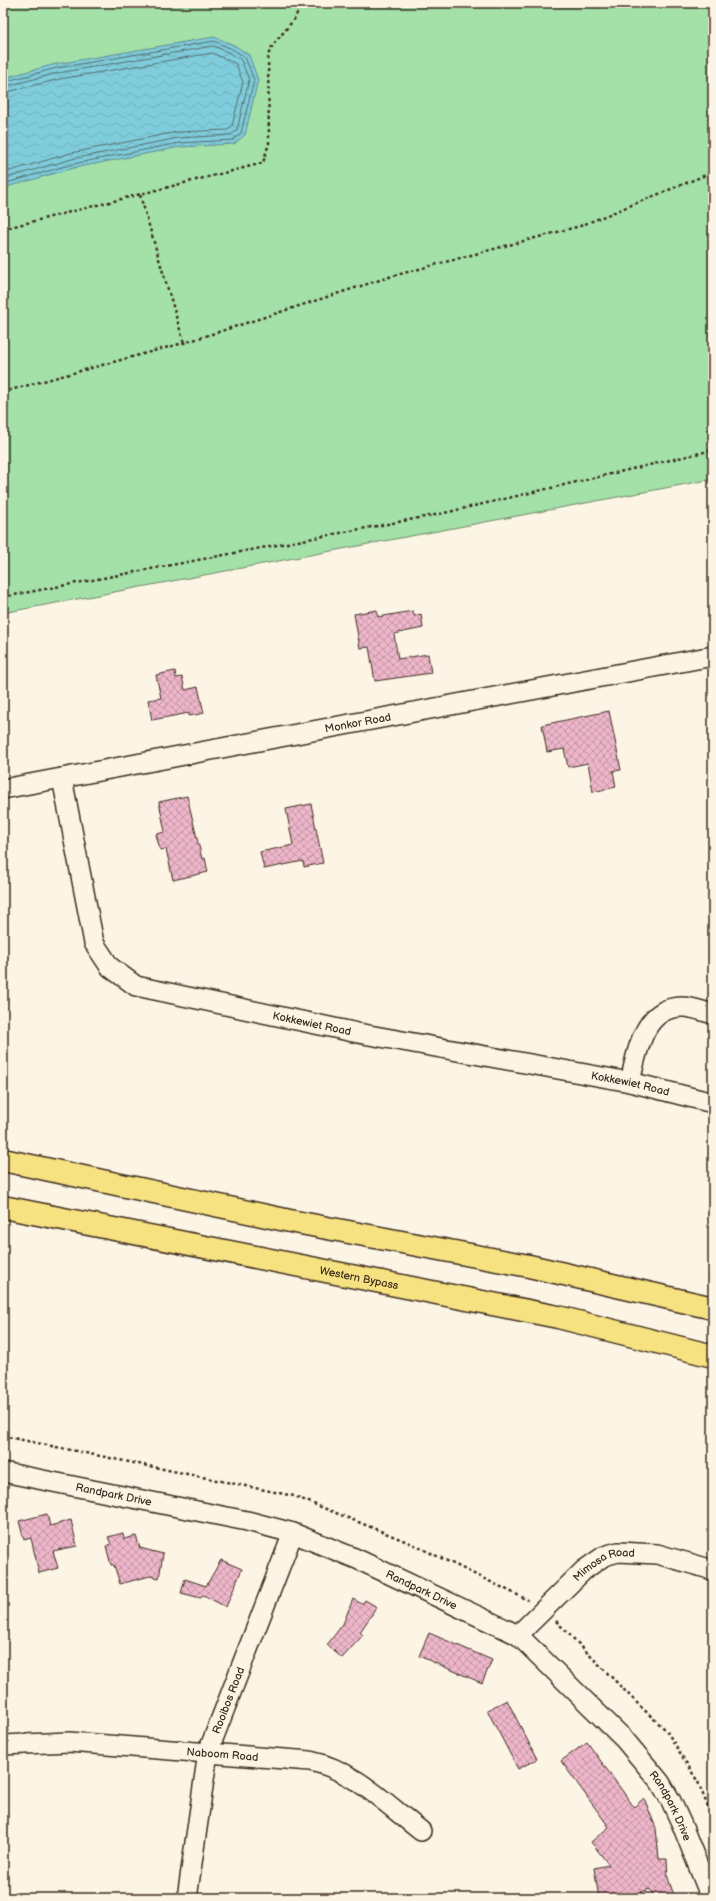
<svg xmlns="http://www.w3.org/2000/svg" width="716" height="1901" viewBox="0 0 716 1901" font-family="'Balsamiq Sans',sans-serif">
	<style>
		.grass { fill: #a3e1a9; stroke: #6f8664 }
		.water { fill: url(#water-waves); stroke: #648c90 }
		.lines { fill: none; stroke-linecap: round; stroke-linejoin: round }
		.shore { stroke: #566b6a; stroke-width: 1 }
		.building { fill: url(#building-cross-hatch); stroke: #3b2a1e }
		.minor-casing { stroke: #3b2a1e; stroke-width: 22 }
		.highway-casing { stroke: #3b2a1e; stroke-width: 25 }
		.path { stroke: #3b2a1e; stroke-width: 2.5; stroke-dasharray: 3 3; stroke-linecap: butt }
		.minor { stroke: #fcf5e5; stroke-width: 19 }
		.highway { stroke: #f7e281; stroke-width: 22 }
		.labels { text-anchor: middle; stroke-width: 3.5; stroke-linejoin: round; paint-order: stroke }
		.street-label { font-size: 11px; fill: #3b2a1e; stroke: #fcf5e5 }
	</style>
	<defs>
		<pattern id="water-waves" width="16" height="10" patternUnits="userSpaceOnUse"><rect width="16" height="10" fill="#7fcddc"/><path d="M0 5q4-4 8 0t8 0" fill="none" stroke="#6fb0bc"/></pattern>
		<pattern id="building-cross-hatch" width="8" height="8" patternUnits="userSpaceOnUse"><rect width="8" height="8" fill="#eeb6ca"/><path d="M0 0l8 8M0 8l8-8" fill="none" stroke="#c294a3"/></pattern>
	</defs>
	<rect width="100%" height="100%" fill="#fcf5e5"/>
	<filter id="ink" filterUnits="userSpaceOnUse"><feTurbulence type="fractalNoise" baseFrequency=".025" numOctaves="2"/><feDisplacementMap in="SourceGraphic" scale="8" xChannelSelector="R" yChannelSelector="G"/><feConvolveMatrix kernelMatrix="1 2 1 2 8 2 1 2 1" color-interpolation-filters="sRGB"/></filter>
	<g filter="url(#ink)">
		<path class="grass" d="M3,3h710v476l-710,134z"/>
		<path class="water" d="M214,37l20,8 15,10 9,25 -13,55 -11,9 -54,3 -106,21 -71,20v-110l53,-14z"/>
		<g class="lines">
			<path class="shore" d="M3,82l54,-14 157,-27 18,8 13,8 9,23 -13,53 -8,7 -54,3 -106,21 -70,20
				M3,87l55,-14 155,-27 17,7 11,7 8,20 -12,50 -6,5 -53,3 -106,21 -69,20
				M3,93l57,-14 152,-26 24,11 7,18 -11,44 -4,4 -51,2 -106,21 -68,20"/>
		</g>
		<path class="building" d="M377,610l1,7 35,-6 1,5 7,-2 2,14 -29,6 4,25 30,-5 3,19 -56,8 -6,-34 -9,1 -6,-34z
			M175,671l1,7 6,-1 3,13 13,-3 6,26 -15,3v-3l-37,7 -4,-20 13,-2 -5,-23z
			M609,711l12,59 -8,1 3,16 -23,5 -5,-29 -20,4 -4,-18 -17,3 -5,-27z
			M187,796l15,63 3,-1 3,14 -35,8 -7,-31 -6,1 -4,-16 9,-2 -6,-30z
			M311,804l12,59 -19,4 -1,-6 -39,8 -4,-17 33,-7 -7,-36z
			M47,1514l3,12 21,-6 6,26 -24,5 5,17 -19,5 -8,-35 -7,2 -5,-19z
			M123,1533l1,6 12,-3 4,12 23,6 -4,24 -9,-2 -30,8 -6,-19h-3l-5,-19 5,-2 -3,-7z
			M221,1560l21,9 -16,38 -23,-12 -2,3 -20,-5 4,-14 21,7z
			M353,1599l9,5 3,-4 12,7 -17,25 3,3 -21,23 -15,-13 16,-21z
			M429,1633l63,27 -10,23 -63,-27z
			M507,1700l30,59 -19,10 -31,-59z
			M587,1742l47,65 10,-9 12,30 3,31h8l1,19 7,20h-21l-4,-9 -27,9h-24l-5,-30 15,-3 -18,-23 18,-15 -48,-66z"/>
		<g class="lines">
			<defs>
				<g id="minor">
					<path id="s1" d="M62,778l32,165 16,24 26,19 222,47 272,49 83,21"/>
					<path id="s2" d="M3,789l710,-133"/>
					<path d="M630,1082c7,-29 13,-76 53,-75 10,0 21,5 30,7"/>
					<path id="s3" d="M3,1472l244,49 46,12 64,26 161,76 106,104 36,43 11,19 11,24 29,73"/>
					<path id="s4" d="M518,1635l66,-65 20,-14 14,-4 39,2 56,16"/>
					<path id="s5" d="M3,1745l66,-3 241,19c44,9 76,43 111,70"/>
					<path id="s6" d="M187,1898l21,-146 85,-219"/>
				</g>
				<g id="highway">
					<path d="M3,1160l287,61 239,45 184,42"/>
					<path id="s7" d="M3,1207l555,110 155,39"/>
				</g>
			</defs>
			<use href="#minor" class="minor-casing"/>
			<use href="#highway" class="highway-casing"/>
			<path class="path" d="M3,6l8,-3
				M140,195l44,148
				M3,229l260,-66 6,-20 -1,-88 5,-10 23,-28 3,-14
				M3,392l184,-50 202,-65 191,-51 133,-54
				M3,597l437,-83 273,-64
				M3,1436l291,60 116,47 118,57
				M556,1621l85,86 25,23 32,52 15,37"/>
			<use href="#minor" class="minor"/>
			<use href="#highway" class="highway"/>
		</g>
	</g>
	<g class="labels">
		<g class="street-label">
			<text dy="4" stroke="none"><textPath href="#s2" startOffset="361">Monkor Road</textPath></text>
			<text dy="4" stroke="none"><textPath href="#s1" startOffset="409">Kokkewiet Road</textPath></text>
			<text dy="4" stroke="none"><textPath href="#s1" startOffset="733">Kokkewiet Road</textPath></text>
			<text dy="4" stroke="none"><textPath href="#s7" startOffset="363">Western Bypass</textPath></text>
			<text dy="4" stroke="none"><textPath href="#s3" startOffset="113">Randpark Drive</textPath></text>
			<text dy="4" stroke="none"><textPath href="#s4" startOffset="114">Mimosa Road</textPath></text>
			<text dy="4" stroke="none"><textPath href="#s3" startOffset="437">Randpark Drive</textPath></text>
			<text dy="4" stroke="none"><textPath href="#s6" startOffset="203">Rooibos Road</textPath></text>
			<text dy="4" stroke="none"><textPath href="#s5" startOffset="220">Naboom Road</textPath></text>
			<text dy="4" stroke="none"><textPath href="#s3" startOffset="774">Randpark Drive</textPath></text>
		</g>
	</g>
	<rect width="716" height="1901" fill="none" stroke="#fcf5e5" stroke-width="16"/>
	<rect x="8" y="8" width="700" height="1885" fill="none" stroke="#3b2a1e" stroke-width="1.5" filter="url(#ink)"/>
</svg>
